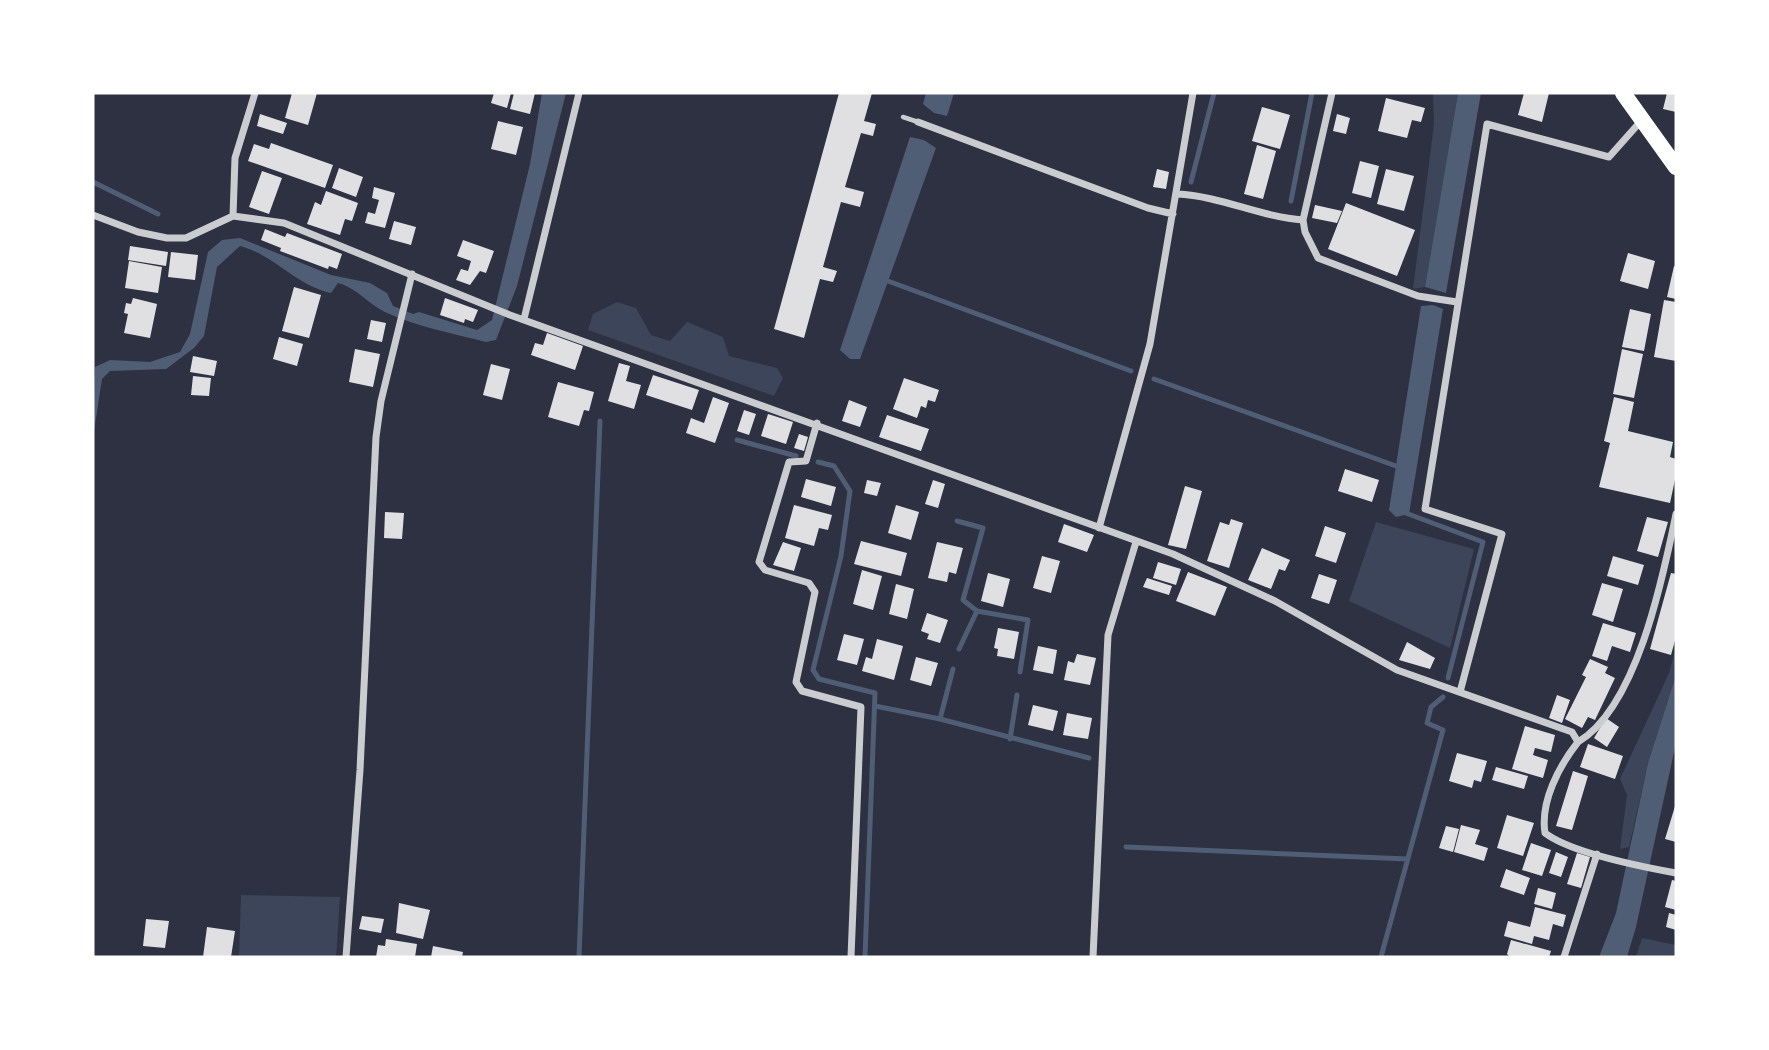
<svg xmlns="http://www.w3.org/2000/svg" width="1769" height="1050" viewBox="0 0 1769 1050" font-family="Raleway,sans-serif">
	<style>
		.green { fill: #3c4559 }
		.water { fill: #4f5d75 }
		.lines { fill: none; stroke-linecap: round; stroke-linejoin: round }
		.stream { stroke: #4f5d75; stroke-width: 5 }
		.building { fill: #e0e0e3 }
		.service { stroke: #caccd0; stroke-width: 4.5 }
		.minor { stroke: #caccd0; stroke-width: 7 }
		.trunk { stroke: #fff; stroke-width: 16 }
	</style>
	<rect width="100%" height="100%" fill="#2d3142"/>
	<path class="green" d="M1433,93h25l-33,194 -12,2 21,-165z
		M617,302l19,6 15,27 19,6 17,-19 36,15 6,19 48,12 6,10 -9,18 -186,-66 5,-16z
		M1376,522l98,27 -24,99 -101,-47z
		M1676,647v28l-28,88 -19,84 -9,2 7,-54 -7,-16 49,-106z
		M241,895l99,2 -4,60h-97z
		M1642,938l34,7v12h-40z"/>
	<path class="water" d="M542,93h24l-49,193 -21,54 -10,2c-34,-9 -69,-15 -101,-30 -18,-9 -28,-24 -47,-29l-7,10c-36,-8 -55,-37 -91,-47l-23,21 -13,69 -10,12 -28,21 -56,2 -8,8 -9,59 2,-71 15,-7 40,2 30,-10 10,-18 18,-82 14,-12 18,-2 91,37 39,8 17,10 6,13 20,8 6,-2 58,18 15,-10 38,-156z
		M926,93h28l-7,23 -13,-3 -11,-9z
		M1458,93h23l-35,200 -21,-6z
		M910,137l14,3 12,8 -76,211h-10l-10,-9z
		M1433,305l10,4 -34,205 -13,3 -7,-7 32,-204z
		M1676,675v68l-40,184 -9,30h-28l17,-44 32,-150z"/>
	<g class="lines">
		<path class="stream" d="M93,182l65,32
			M1191,182l23,-89
			M1291,201l21,-108
			M888,281l243,90
			M1154,379l242,87
			M737,440l59,16
			M818,462l16,4 16,25 -9,65 -28,114 6,9 56,14 -10,264
			M1403,512l80,30 -35,136
			M957,521l26,7 -20,72 14,11 51,9 -8,52
			M959,649l18,-38
			M875,706l65,13 149,39
			M940,719l13,-50
			M1010,739l7,-44
			M1126,847l282,12
			M579,957l21,-536
			M1381,957l62,-227 -16,-7 4,-16 12,-10"/>
	</g>
	<path class="building" d="M292,93h25l-9,32 -23,-7z
		M494,93h17l-4,15 -16,-5z
		M514,93h21l-5,21 -20,-5z
		M839,93h33l-8,28 12,3 -3,12 -12,-3 -16,54 19,5 -4,15 -19,-5 -18,65 14,4 -4,11 -13,-3 -16,59 -30,-9z
		M1524,93h25l-7,29 -24,-7z
		M1667,93h9v19l-13,-3z
		M1386,98l39,10 -4,14 -9,-2 -5,18 -29,-7z
		M1262,107l28,8 -10,34 -28,-8z
		M260,114l27,9 -4,11 -26,-8z
		M1337,114l13,4 -4,16 -13,-3z
		M498,121l25,6 -7,28 -25,-6z
		M271,143l62,22 -8,23 -77,-27 6,-17 15,5z
		M1257,145l19,6 -13,48 -19,-5z
		M1360,161l19,5 -8,32 -19,-5z
		M339,168l24,9 -7,20 -24,-9z
		M1157,169l12,3 -3,17 -13,-2z
		M1386,169l28,7 -10,35 -27,-7z
		M262,171l20,7 -13,36 -20,-7z
		M374,187l21,6 -10,35 -20,-5 3,-11 7,2 4,-14 -7,-2z
		M326,191l32,12 -6,18 -7,-2 -5,16 -33,-11 8,-22 6,3z
		M1346,203l69,27 -18,46 -69,-27z
		M1315,205l27,6 -5,12 -25,-5z
		M394,221l22,6 -5,18 -22,-6z
		M265,229l20,8 2,-4 55,21 -5,15 -8,-3 -1,3 -48,-18 1,-3 -20,-8z
		M463,240l31,11 -8,22 -6,-2 -10,14 -14,-5 5,-11 7,2 3,-10 -14,-5z
		M130,246l38,6 -2,14 -38,-6z
		M171,252l27,3 -3,25 -27,-3z
		M1628,253l27,8 -7,28 -28,-8z
		M129,261l33,6 -4,26 -33,-5z
		M1674,266l2,1v32l-9,-2z
		M294,287l27,8 -12,43 -27,-7z
		M133,298l24,6 -7,34 -26,-5 4,-19 -4,-1 2,-10 5,1z
		M445,298l33,12 -5,12 -8,-3 -1,4 -24,-8z
		M1664,300l12,2v59l-22,-4z
		M1630,309l21,5 -7,37 -22,-4z
		M371,320l15,3 -4,19 -15,-3z
		M547,333l36,13 -8,24 -44,-15 4,-12 8,2z
		M279,337l24,7 -6,22 -24,-7z
		M355,349l25,5 -7,33 -24,-5z
		M1622,349l21,5 -9,44 -21,-4z
		M193,356l24,5 -3,15 -24,-4z
		M619,363l11,3 -4,15 15,4 -7,24 -26,-8z
		M491,364l19,5 -8,31 -19,-5z
		M653,375l46,15 -7,20 -46,-15z
		M193,376l18,2 -2,18 -18,-1z
		M904,378l35,12 -4,12 -7,-2 -2,8 -5,-2 -4,12 -24,-9z
		M558,382l36,10 -5,19 -5,-1 -5,16 -31,-9z
		M713,397l16,6 -14,40 -29,-10 5,-15 13,5z
		M1614,397l20,5 -6,29 45,11 -3,15 6,2v16l-6,28 -71,-16 11,-44 -6,-2z
		M849,400l18,7 -7,20 -18,-6z
		M744,410l12,4 -7,21 -12,-4z
		M768,414l25,8 -7,22 -25,-8z
		M887,415l42,14 -8,22 -42,-14z
		M799,434l9,3 -4,14 -10,-3z
		M1345,469l34,11 -7,22 -34,-11z
		M806,479l30,8 -5,19 -30,-9z
		M867,480l14,3 -4,13 -13,-3z
		M933,480l12,4 -7,24 -13,-4z
		M1185,486l17,5 -16,58 -18,-4z
		M794,505l38,10 -4,15 -9,-2 -5,18 -29,-8z
		M896,505l23,7 -8,28 -23,-7z
		M385,512l19,1 -2,26 -18,-1z
		M1647,517l21,5 -10,35 -21,-6z
		M1231,519l12,4 -14,45 -22,-7 13,-39 9,3z
		M1064,524l30,11 -7,17 -29,-10z
		M1325,526l21,7 -10,30 -21,-7z
		M861,541l46,12 -6,23 -47,-12z
		M783,542l18,6 -7,23 -21,-6z
		M937,542l26,6 -7,26 -7,-2 -2,10 -19,-4z
		M1262,548l28,12 -5,11 -6,-2 -8,20 -23,-9z
		M1042,556l18,5 -9,32 -18,-5z
		M1613,556l31,9 -6,20 -31,-9z
		M1158,562l23,7 -5,16 -23,-7z
		M862,570l20,6 -9,34 -20,-6z
		M1188,572l39,15 -12,29 -39,-15z
		M988,573l22,6 -7,28 -22,-6z
		M1671,573l5,1v63l-5,18 -21,-6z
		M1319,574l18,6 -8,24 -18,-6z
		M1147,578l25,8 -3,9 -26,-8z
		M1602,583l21,6 -10,33 -21,-7z
		M896,584l18,5 -7,30 -18,-5z
		M927,613l21,7 -8,23 -13,-4 2,-5 -8,-3z
		M1603,623l33,10 -6,19 -18,-6 -5,15 -15,-5z
		M998,628l21,4 -5,27 -17,-3 1,-7 -4,-1z
		M844,634l20,5 -7,26 -20,-5z
		M877,639l26,7 -9,34 -32,-9 4,-14 6,2z
		M1407,642l28,16 -5,11 -31,-9z
		M1038,646l19,4 -4,24 -20,-4z
		M1077,654l19,4 -6,27 -26,-5 4,-19 6,2z
		M916,657l22,6 -7,23 -21,-6z
		M1590,659l18,8 -3,6 10,5 -20,42 -7,-3 -6,11 -17,-9 21,-42 -4,-2z
		M1557,695l13,5 -8,23 -13,-5z
		M1033,705l25,6 -5,20 -25,-6z
		M1067,713l25,5 -4,21 -25,-4z
		M1606,718l13,9 -12,20 -13,-9z
		M1525,726l30,9 -4,17 -16,-4 -2,7 15,5 -5,18 -31,-9z
		M1588,744l35,12 -8,23 -35,-12z
		M1457,753l30,8 -6,21 -7,-2 -2,8 -23,-7z
		M1496,767l32,9 -4,13 -32,-9z
		M1573,771l15,5 -16,54 -16,-4z
		M1676,803v39l-11,-3z
		M1507,815l27,8 -11,33 -26,-8z
		M1461,825l19,5 -5,14 13,4 -4,13 -30,-9z
		M1446,826l13,3 -6,23 -14,-4z
		M1531,843l20,7 -9,26 -20,-6z
		M1556,852l12,5 -7,20 -12,-4z
		M1577,853l13,4 -9,31 -14,-4z
		M1506,869l24,9 -6,17 -24,-8z
		M1672,880l4,1v29l-11,-3z
		M1538,888l18,5 -4,16 -18,-5z
		M399,903l31,7 -7,29 -27,-6z
		M1535,907l31,8 -3,12 -10,-3 -4,16 -15,-4 -2,8 -28,-8 4,-15 22,6z
		M1669,913l7,2v15l-10,-3z
		M362,916l22,3 -3,14 -22,-4z
		M146,919l23,2 -4,27 -22,-2z
		M207,927l28,4 -4,26h-28z
		M386,939l31,5 -2,13h-39l2,-12 7,1z
		M1511,940l40,11 -2,6h-39l-3,-3z
		M433,946l30,6 -1,5h-31z"/>
	<g class="lines">
		<path class="service" d="M903,117l15,5"/>
		<path class="minor" d="M1332,93l-29,127 2,12 13,26 100,38 39,6
			M918,122l230,86 25,6
			M1177,194c44,2 83,23 126,26
			M93,215l45,17 29,6h19l47,-22 51,7 226,92 663,239 102,47 122,69 175,62 6,10c-19,24 -38,60 -33,91 26,20 98,34 131,40
			M233,216l2,-58 20,-65
			M524,319l55,-226
			M817,423l-11,38 -17,1 -30,100 6,8 44,13 6,9 -19,90 6,9 59,16 -10,250
			M1099,528l51,-184 43,-251
			M1460,692l42,-158 -77,-25 62,-385 122,33 32,-36
			M1578,742c59,-35 85,-165 98,-228
			M346,957l14,-187 16,-333 5,-36 31,-127
			M1093,957l15,-322 28,-93
			M1564,957l33,-103"/>
		<path class="trunk" d="M1623,93l53,74"/>
	</g>
	<rect width="1769" height="1050" fill="none" stroke="#ffffff" stroke-width="189"/>
</svg>
